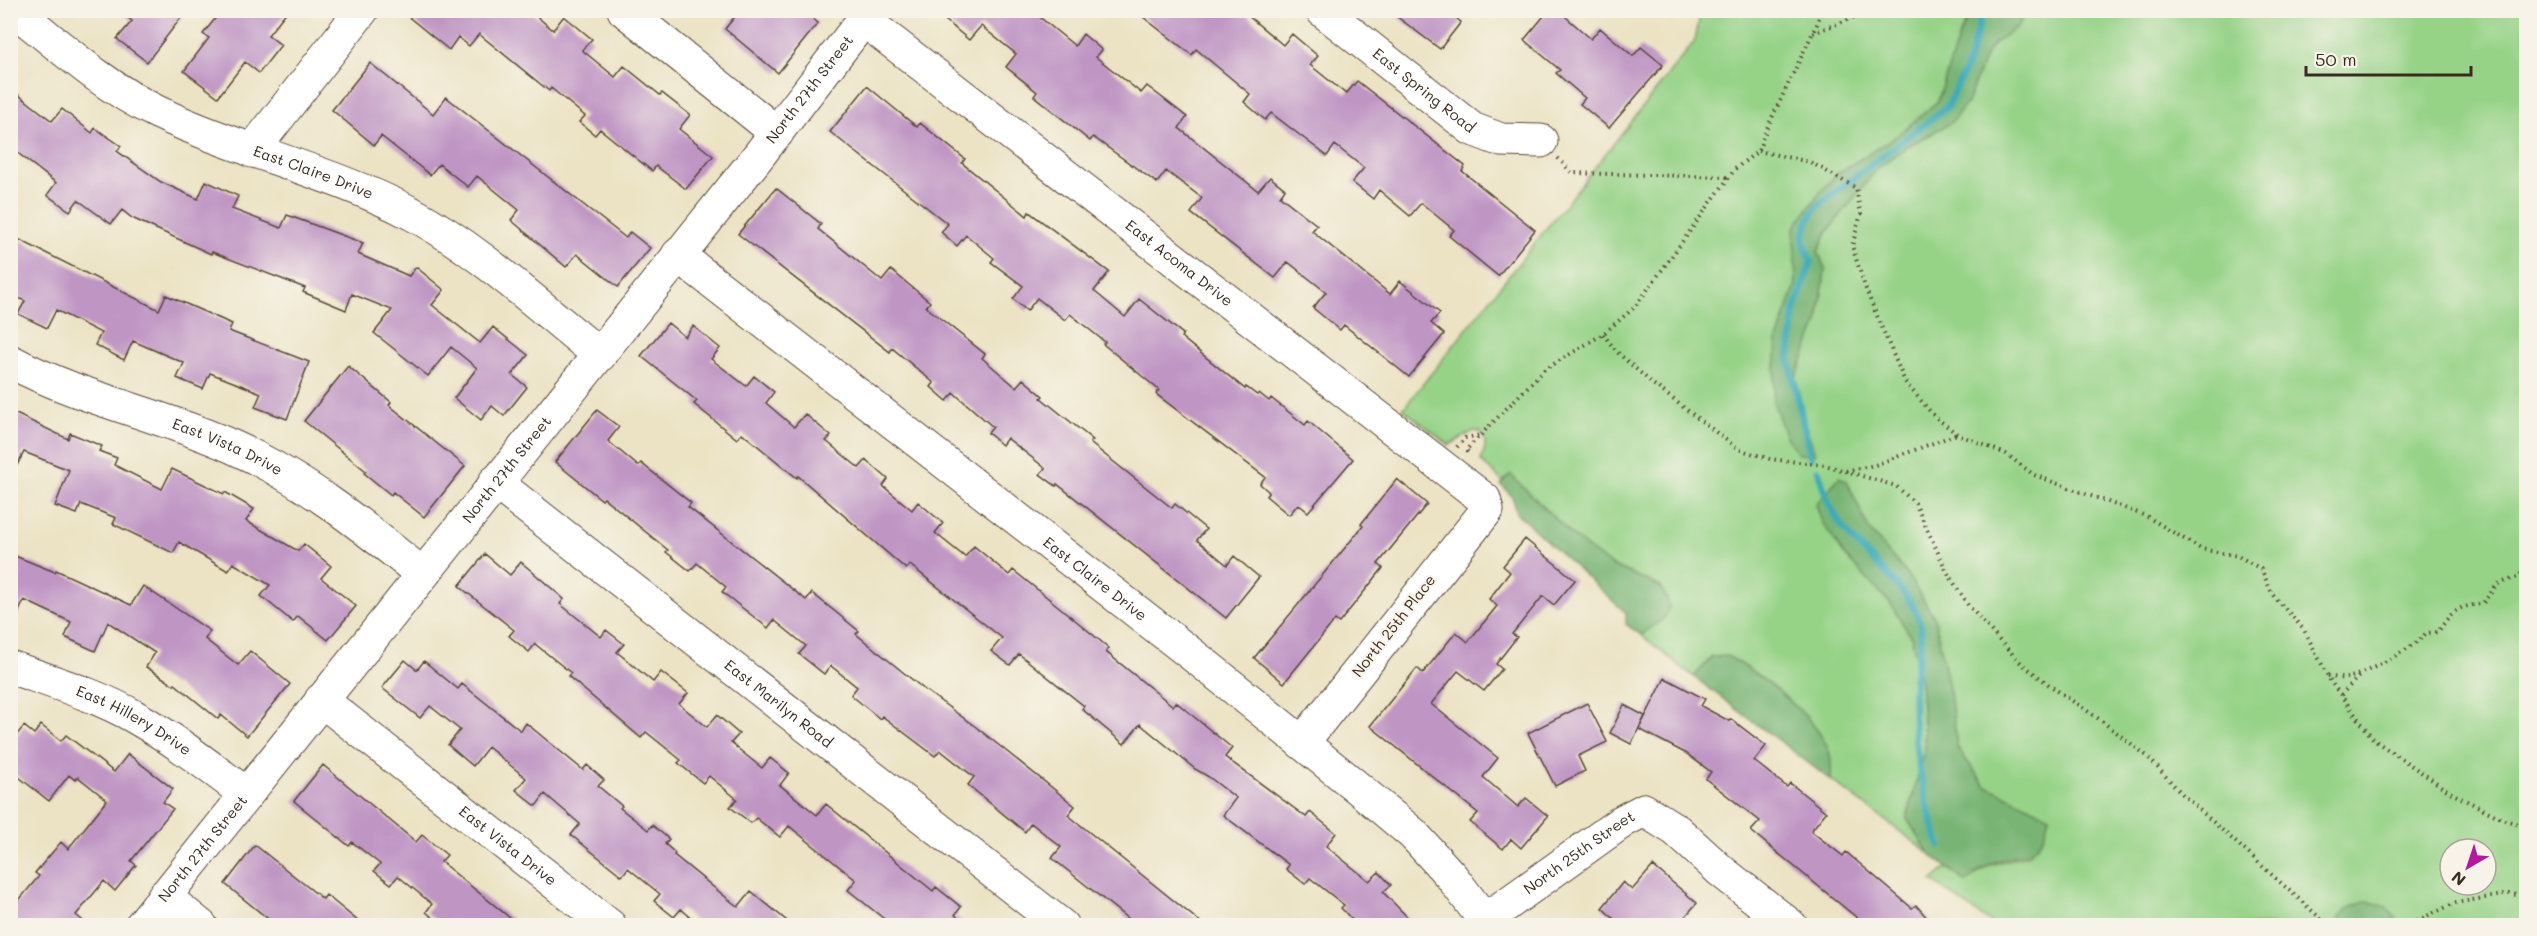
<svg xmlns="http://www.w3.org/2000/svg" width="2537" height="936" viewBox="0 0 2537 936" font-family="Mali,sans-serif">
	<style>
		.green { fill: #96d387; stroke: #687e52; stroke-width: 1.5; fill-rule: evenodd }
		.forest { fill: #78b574; stroke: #5a7049; stroke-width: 1.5 }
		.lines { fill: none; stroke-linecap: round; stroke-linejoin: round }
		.stream { stroke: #3babb8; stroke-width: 7 }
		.building { fill: #bf95c4 }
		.minor-casing { stroke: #564637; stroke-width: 35 }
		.path { stroke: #564637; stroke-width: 4; stroke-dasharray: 1.5 4.5; stroke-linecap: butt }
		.minor { stroke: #fff; stroke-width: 33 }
		.labels { text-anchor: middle; stroke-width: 4.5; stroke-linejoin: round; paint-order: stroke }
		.street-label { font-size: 15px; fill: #3b2a1e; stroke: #f7f3e8 }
	</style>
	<rect width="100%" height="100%" fill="#f7f3e8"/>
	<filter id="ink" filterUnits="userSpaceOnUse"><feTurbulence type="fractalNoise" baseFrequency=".0167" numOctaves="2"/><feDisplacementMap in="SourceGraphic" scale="12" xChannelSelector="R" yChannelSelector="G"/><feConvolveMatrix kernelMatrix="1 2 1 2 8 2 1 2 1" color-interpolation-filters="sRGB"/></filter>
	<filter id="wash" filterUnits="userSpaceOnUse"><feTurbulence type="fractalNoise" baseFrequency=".008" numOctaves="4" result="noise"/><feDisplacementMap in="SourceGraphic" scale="24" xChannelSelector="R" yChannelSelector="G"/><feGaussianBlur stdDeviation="1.35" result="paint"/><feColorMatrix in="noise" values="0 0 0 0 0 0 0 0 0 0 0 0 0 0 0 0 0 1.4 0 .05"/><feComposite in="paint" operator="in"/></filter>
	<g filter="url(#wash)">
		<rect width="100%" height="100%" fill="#ece3c4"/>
		<path class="green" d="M1701,11h271l-13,25 -21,65 -144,127 2,56 -19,57 -4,61 42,52 -11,-34 -8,-43 22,-55 7,-52 -7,-19 10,-20 49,-62 30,-23 25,-12 61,-90 25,-18 8,-15h500v914h-134l4,-8 -9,-9 -48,10v7h-345l-62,-44 15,-13 19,14 24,-17 39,-11 20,-37 -65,-32 -27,-38 -7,-54 -44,-120 -37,-43 -22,-49 -1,76 44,46 22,35 8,41 5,69 -18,70 22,35 -98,-73 -1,-24 -118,-99 -18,20 -53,-42 23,-17 -3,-31 -52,-23 -34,-26 -65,-63 -7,7 -22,-21c4,-12 7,-19 -1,-29l-6,-1 -25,14 -46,-36 292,-368zM2450,849h36v36h-36z"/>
		<path class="forest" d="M1972,10l54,1 -8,15 -25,18 -7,10 -19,49 -16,20 -44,23 -30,23 -49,62 -10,20 7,18 -7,53 -22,55 8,43 11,34h-17l-12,-17 -13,-35 4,-61 19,-57 -2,-56 27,-37 18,-19 56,-35 43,-36 21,-65z
			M1510,474l65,64 34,26 52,23 9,19 -6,12 -23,17 -15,-11v-11l-110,-100c-1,-14 -5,-19 -15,-28z
			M1839,477l8,4 22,49 37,43 29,45 15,75 7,54 27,38 65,31c-10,49 -27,31 -60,49 -8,5 -16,11 -23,17l-37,-29 -22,-34 18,-71 -5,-69 -8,-41 -22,-35 -44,-46 -24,-35 -6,-17z
			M1727,656c30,15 97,66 103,100 2,8 1,16 1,24l-137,-103 18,-20z
			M2368,901l19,7 9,9 -4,8h-53v-7l9,-10z"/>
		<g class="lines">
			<path class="stream" d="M1811,458l-22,-99 6,-50 16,-47 -8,-23 4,-15 9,-17 131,-100 21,-43 15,-54
				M1818,470c7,24 14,46 31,65 20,25 67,60 72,92 2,16 -7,45 -7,63 -2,56 8,103 26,156"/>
		</g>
		<g id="blocks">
			<path class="building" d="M118,10h69l-40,52 -30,-23 15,-18z
				M222,10h66l-20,25 13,10 -22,28 -14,-11 -27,35 -34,-26 25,-33 -6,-4z
				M400,10h129l24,20 11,-14 28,23 -10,11 33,27 9,-11 36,29 2,-2 28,22 -11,14 34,27 -27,33 -30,-23 -4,5 -52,-42 -5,6 -16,-13 6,-6 -34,-28 -2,3 -70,-57 -10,12 -11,-9 -9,13z
				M740,10h63l15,13 -40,50 -53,-44z
				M933,10h98l44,36 8,-12 19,16 -6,7 45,36 6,-7 40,31 -8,11 79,63 12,-14 15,12 -5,7 37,29 -5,6 78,63 10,-13 40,32 -9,10 13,11 -35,43 -65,-52 -4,5 -27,-22 13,-16 -38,-30 -13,16 -84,-65 11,-15 -36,-27 -9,12 -64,-46 -3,4 -56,-45 3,-4 -31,-25 10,-13 -35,-28 -12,14z
				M1134,10h107l42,35 9,-11 26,22 -8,9 36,29 11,-13 108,85 -3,5 73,59 -37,46 -49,-40 5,-6 -33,-27 -11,13 -31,-26 -6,9 -21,-17 12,-14 -29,-23 -8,11 -56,-43 -6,7 -21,-18 6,-8 -54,-45 -4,6z
				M1388,10h58l15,12 -21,27z
				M1549,10h9l33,29 9,-11 33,28 8,-9 22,18 -54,63 -29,-24 5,-6 -29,-25 4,-3 -36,-30z
				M370,63l63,51 13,-17 180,141 4,-6 20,16 -32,39 -41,-33 -11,13 -55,-47 8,-10 -42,-34 -9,11 -29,-23 -9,11 -49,-39 -7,9 -42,-35z
				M867,86l50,41 3,-4 45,36 -3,4 65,53 2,-4 80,60 -15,19 31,26 14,-18 44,35 -2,3 64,52 1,-2 11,8 2,-2 10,8 2,-3 34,27 3,-4 45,38 -45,53 -10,-8 -9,11 -23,-19 3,-4 -9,-8 5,-7 -109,-83 3,-4 -56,-46 2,-2 -35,-28 -5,6 -28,-22 -10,13 -14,-12 10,-13 -32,-24 3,-4 -28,-23 -9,11 -16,-14 7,-8 -118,-92z
				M10,88l42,33 10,-12 30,24 3,-5 26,18 -4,5 44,31 37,17 8,-18 32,15 -6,13 49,19 6,-13 76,28 -5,11 51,22 7,-9 28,23 -12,15 48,38 13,-16 35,28 -16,20 15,12 -23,29 -12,-10 -11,14 -27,-22 23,-30 -26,-21 -23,29 -54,-43 18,-23 -40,-16 -6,16 -43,-18 2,-4 -93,-36 -1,2 -79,-36 -10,-8 -11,14 -33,-24 -8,11 -23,-16 9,-12 -46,-36z
				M776,188l45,36 -3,5 64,52 9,-11 39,32 -4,5 59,47 -3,4 34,29 7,-8 20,17 -2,2 52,42 -3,3 82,65 3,-4 31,25 -9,11 30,25 7,-9 25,21 -33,41 -169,-134 -1,2 -16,-12 5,-6 -38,-30 -5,7 -14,-12 5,-6 -39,-34 -7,8 -16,-14 3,-4 -42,-35 -2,4 -152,-118z
				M10,235l149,75 7,-15 66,29 -3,7 80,31 -22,57 -32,-12 6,-14 -51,-20 -7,16 -26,-11 7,-15 -51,-22 -9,19 -29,-15 6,-12 -45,-23 -9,18 -29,-14 7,-13 -15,-7z
				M668,323l17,14 8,-11 27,22 -9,11 35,27 8,-10 20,16 -8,11 28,24 11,-13 26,22 -5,5 33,27 7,-8 22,19 -5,7 29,24 6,-8 25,21 -8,10 30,24 9,-11 35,29 4,-5 50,40 46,38 -3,4 67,54 3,-4 56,46 -7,9 81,60 4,-5 26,21 -10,13 43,35 10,-9 12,13 -8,7 33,34h-58l-17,-18 3,-3 -34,-27 -5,6 -19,-15 3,-4 -66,-50 13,-17 -27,-21 -14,-8 -55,-45 -16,20 -42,-35 2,-3 -65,-52 -9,11 -19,-14 11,-13 -92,-73 -4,4 -108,-93 -1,2 -55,-45 -5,6 -43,-35 3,-3 -56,-45z
				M348,366l43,36 -2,3 76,61 -41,51 -31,-25 -2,3 -27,-22 2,-2 -62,-50z
				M597,410l22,17 -11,14 30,25 3,-3 50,40 -3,4 118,93 6,-7 47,38 -3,3 69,56 51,37 99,79 -7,9 137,111h-68l-85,-68 9,-11 -30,-24 -6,9 -57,-47 6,-8 -34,-27 -5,6 -53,-40 -2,3 -29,-24 6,-8 -26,-21 -7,8 -25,-20 7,-8 -32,-26 -6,8 -46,-36 4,-5 -29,-24 -7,8 -24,-19 2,-2 -64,-52 -2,2 -47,-38z
				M10,411l58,28 2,-6 32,13 -3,5 18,7 -3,7 48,24 10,-20 52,25 1,-2 29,17 -8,12 52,30 6,-7 27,22 -10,12 35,28 -28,34 -30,-24 -5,6 -32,-26 9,-11 -37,-22 -5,8 -49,-29 -6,11 -60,-29 3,-6 -35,-14 -4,10 -22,-8 14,-36 -45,-18 -14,27z
				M1397,479l30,25 -49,60 5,4 -44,55 -4,-3 -51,63 -30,-25 109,-132 -2,-2z
				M1525,539l50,41 -21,25 -11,-9 -31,38 5,3 -21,27 6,5 -18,22 -26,-20 -27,33 67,54 -15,19 35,30 8,-9 22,18 -27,32 -10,-9 -8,10 -33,-27 8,-9 -108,-87 47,-58 6,5 33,-41 12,10 29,-36 -8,-7 21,-27 -7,-6z
				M10,554l45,18 1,-2 75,35 12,-19 67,45 -5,8 33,26 12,-14 40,33 -43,52 -26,-21 -3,4 -43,-35 -1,1 -28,-18 9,-14 -47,-31 -13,29 -30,-14 6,-15 -47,-22 -14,32z
				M485,554l25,21 11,-13 43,37 -4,5 41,33 5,-7 18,14 -7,8 36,30 8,-10 27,21 -9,11 28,23 10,-12 22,19 -8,9 31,25 8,-10 19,15 -9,12 37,30 9,-11 107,87 3,-4 25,20 -6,8 13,11h-75l-45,-36 8,-10 -67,-54 -9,11 -24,-19 -5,5 -21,-16 7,-8 -28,-23 -6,7 -25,-20 3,-3 -35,-28 -5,6 -73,-62 3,-3 -36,-29 -6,8 -20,-16 5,-6 -55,-44z
				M405,660l12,10 7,-9 34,28 4,-5 59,47 5,-8 57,47 4,-5 17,15 -6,6 24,20 -2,2 28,22 4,-5 17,14 -4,5 10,9 -1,2 64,52 13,-16 42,35h-92l-20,-17 -7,8 -20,-16 6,-7 -32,-26 -6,8 -51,-41 9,-11 -35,-30 -9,12 -20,-16 10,-12 -38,-31 -15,19 -25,-21 12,-15 -30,-24 -10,12 -38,-30z
				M1665,678l40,21 -4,7 28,15 2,-2 35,27 -12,15 33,26 3,-4 36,29 -15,19 32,25 3,-4 66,56 4,-3 18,21h-67l-116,-95 9,-10 -54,-42 5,-7 -24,-18 -48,-25z
				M1587,703l20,39 -29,14 7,15 -30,15 -27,-53z
				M1624,705l21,11 -14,28 -21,-11z
				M41,725l20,16 5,-6 48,37 14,-18 45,35 -10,13 10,7 -42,52 5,4 -21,26 -11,-10 -28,34 13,11h-79v-15l29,-35 -4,-3 26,-31 7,7 39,-49 -29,-23 -3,3 -6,-5 -20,26 -39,-31v-27l14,-17 10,8z
				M323,765l93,77 6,-7 25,20 -6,7 79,64h-77l-17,-14 6,-8 -34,-28 -7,8 -17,-13 6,-7 -28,-22 -3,4 -55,-45z
				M255,845l68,54 3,-4 38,31h-87l-52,-42z
				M1653,866l44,37 -20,23h-55l-20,-18 21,-26 9,8z"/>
		</g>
	</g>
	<g filter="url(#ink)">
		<use href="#blocks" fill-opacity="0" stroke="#564637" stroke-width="1.5"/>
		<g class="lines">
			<defs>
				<g id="minor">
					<path d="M624,10l153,123"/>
					<path id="s1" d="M1322,10l150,119 29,11 40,1"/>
					<path id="s2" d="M17,12c45,36 88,75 140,100 82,39 173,59 254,101 69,37 127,93 189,142"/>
					<path id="s3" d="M864,20l620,479 3,11 -185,233"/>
					<path d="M252,151l110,-141"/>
					<path id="s4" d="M678,255l530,412 150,121 55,46 39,43 37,49"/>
					<path id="s5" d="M10,361c70,38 151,53 223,86 70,31 130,79 189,127"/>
					<path id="s6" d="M495,482l567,444"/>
					<path id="s7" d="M10,667c42,15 87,28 125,50 39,22 75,50 111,77"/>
					<path id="s8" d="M321,700l289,226"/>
					<path d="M164,896l37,30"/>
					<path id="s9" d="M1485,920l138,-99 21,-11 32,20 45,41 70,55"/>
					<path id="s10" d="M141,926l615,-767 115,-149"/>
				</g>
			</defs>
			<use href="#minor" class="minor-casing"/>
			<path class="path" d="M1813,33l60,-23
				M1758,151l52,11 46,26 5,26 -9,32 14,44 39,92 30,35 22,17 49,20 28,21 112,41 55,33 37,7 23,13 12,26 31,35 27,52 43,58 79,54 52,26 21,6
				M1558,158l14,15 158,4
				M1603,334l14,18 36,32 85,65 32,10 55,6 71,21 19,17 32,69 21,33 31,35 23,24 30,23 47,32 48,37 36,39 146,131
				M1457,447l8,-9 16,-3
				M1468,452l-2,-2 78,-80 59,-36 32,-27 100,-138 23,-18 10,-25 49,-102 4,-14
				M1846,471l29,-6 82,-31
				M2328,676c6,1 13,3 19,2 17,-3 70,-32 79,-45l12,-1c13,-20 19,-26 44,-28l16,-20 20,-7 8,-10
				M2341,695l20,-21
				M2406,926l49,-23 54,-9 17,2"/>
			<use href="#minor" class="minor"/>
		</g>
	</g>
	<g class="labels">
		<g class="street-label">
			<text dy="5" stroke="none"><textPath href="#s10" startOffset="1071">North 27th Street</textPath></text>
			<text dy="5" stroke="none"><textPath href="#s1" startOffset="130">East Spring Road</textPath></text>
			<text dy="5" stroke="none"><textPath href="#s2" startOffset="340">East Claire Drive</textPath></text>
			<text dy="5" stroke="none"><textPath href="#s3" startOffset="398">East Acoma Drive</textPath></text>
			<text dy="5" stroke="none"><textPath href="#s5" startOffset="234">East Vista Drive</textPath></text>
			<text dy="5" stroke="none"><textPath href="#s10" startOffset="585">North 27th Street</textPath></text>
			<text dy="5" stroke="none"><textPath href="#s4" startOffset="528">East Claire Drive</textPath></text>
			<text transform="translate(1394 626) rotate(-52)" y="5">North 25th Place</text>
			<text dy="5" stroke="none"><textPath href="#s6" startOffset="360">East Marilyn Road</textPath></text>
			<text dy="5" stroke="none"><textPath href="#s7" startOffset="135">East Hillery Drive</textPath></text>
			<text dy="5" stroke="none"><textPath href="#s8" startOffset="237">East Vista Drive</textPath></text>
			<text dy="5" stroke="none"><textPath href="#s10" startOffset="99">North 27th Street</textPath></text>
			<text dy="5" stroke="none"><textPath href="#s9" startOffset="116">North 25th Street</textPath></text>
		</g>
	</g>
	<rect width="2537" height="936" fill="none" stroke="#f7f3e8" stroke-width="36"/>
	<g transform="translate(2468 867) rotate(219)"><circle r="28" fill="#f7f3e8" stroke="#aca397" stroke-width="1.5"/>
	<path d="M0-4.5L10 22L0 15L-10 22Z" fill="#b5179e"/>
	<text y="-9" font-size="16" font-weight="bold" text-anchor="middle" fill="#3b2a1e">N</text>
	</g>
	<path d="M2306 66v9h165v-9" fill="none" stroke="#3b2a1e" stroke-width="3"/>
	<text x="2315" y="66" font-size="18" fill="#3b2a1e" stroke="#f7f3e8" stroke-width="4.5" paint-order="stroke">50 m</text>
</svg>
